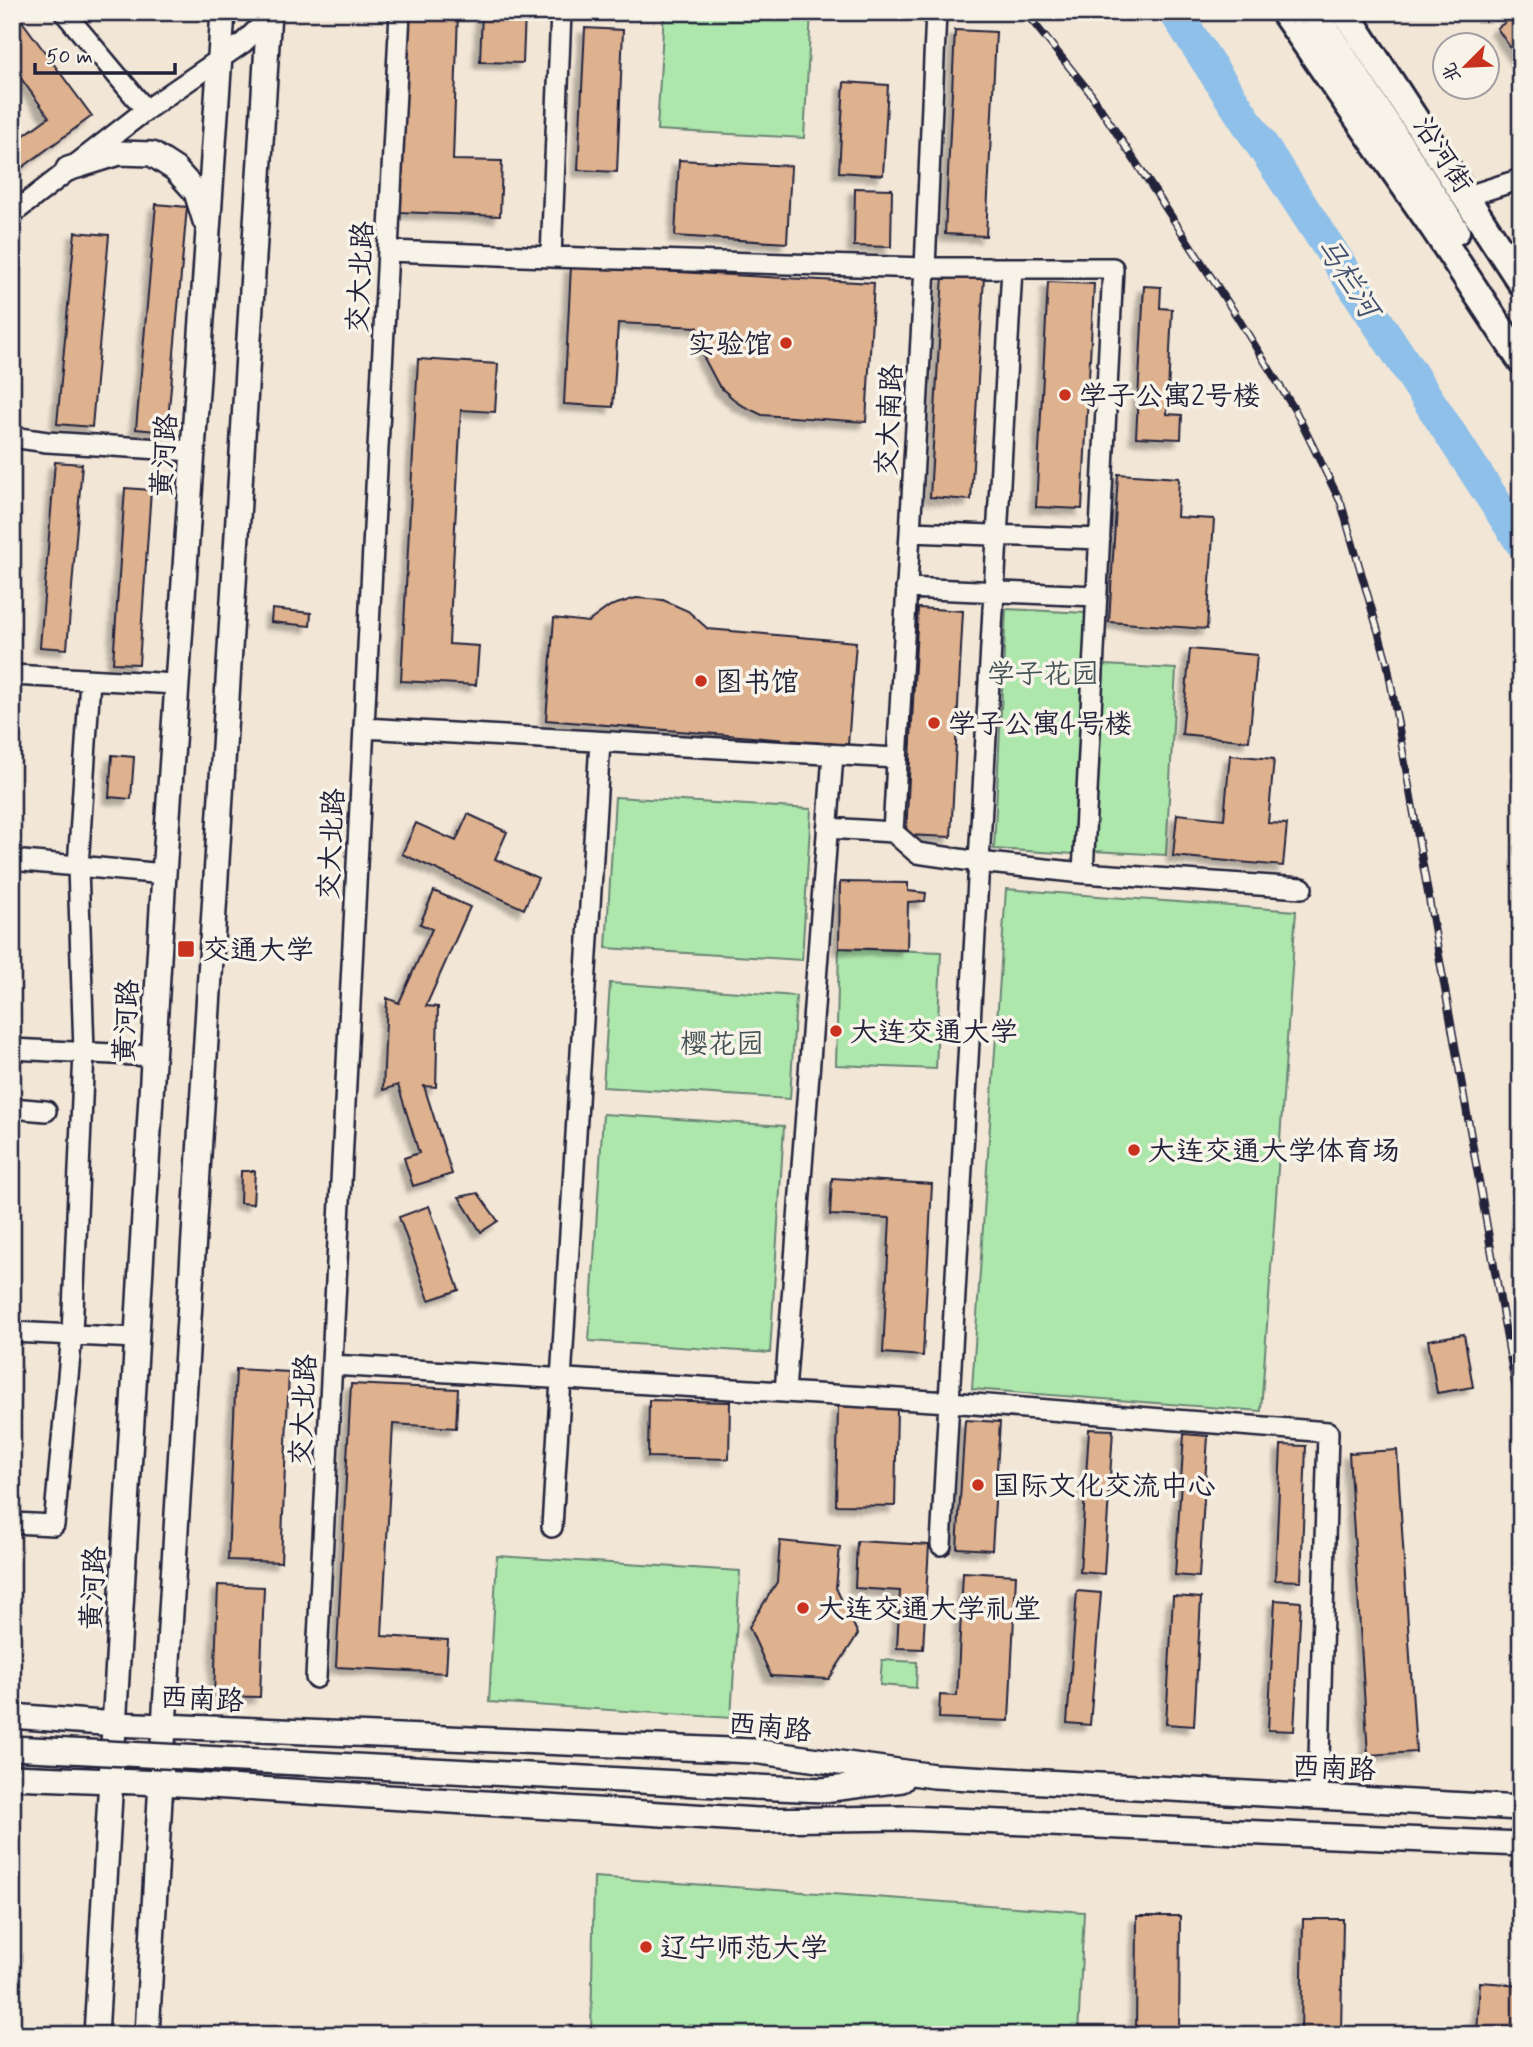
<svg xmlns="http://www.w3.org/2000/svg" width="1533" height="2047" viewBox="0 0 1533 2047" font-family="Mynerve,'LXGW WenKai TC',sans-serif">
	<style>
		.green { fill: #aee7ac; stroke: #688474; stroke-width: 2 }
		.lines { fill: none; stroke-linecap: round; stroke-linejoin: round }
		.river { stroke: #8ec0ea; stroke-width: 33 }
		.building { fill: #deb18f; stroke: #22223b; stroke-width: 2; filter: url(#shadow) }
		.minor-casing { stroke: #22223b; stroke-width: 24 }
		.major-casing { stroke: #22223b; stroke-width: 28 }
		.highway-casing { stroke: #22223b; stroke-width: 32 }
		.minor { stroke: #f7f3e8; stroke-width: 19 }
		.major { stroke: #f7f3e8; stroke-width: 23 }
		.highway { stroke: #f7f3e8; stroke-width: 26 }
		.rail-casing { stroke: #22223b; stroke-width: 8 }
		.rail { stroke: #f7f3e8; stroke-width: 5; stroke-dasharray: 16; stroke-linecap: butt }
		.major-bridge-casing { stroke: #22223b; stroke-width: 28; stroke-linecap: butt }
		.major-bridge { stroke: #f7f3e8; stroke-width: 23 }
		.poi-dot { fill: #c8321e; stroke: #f7f3e8; stroke-width: 2.5 }
		.labels { text-anchor: middle; stroke-width: 7; stroke-linejoin: round; paint-order: stroke }
		.street-label { font-size: 28px; fill: #22223b; stroke: #f7f3e8 }
		.poi-label { font-size: 28px; fill: #22223b; stroke: #f7f3e8; text-anchor: start }
		.park-label { font-size: 28px; fill: #455357; stroke: #f7f3e8 }
		.water-label { font-size: 30px; font-style: italic; fill: #425170; stroke: #f7f3e8 }
	</style>
	<defs>
		<filter id="shadow"><feDropShadow dx="-6" dy="6" stdDeviation="2" flood-color="#0004"/></filter>
	</defs>
	<rect width="100%" height="100%" fill="#f2e6d6"/>
	<filter id="ink" filterUnits="userSpaceOnUse"><feTurbulence type="fractalNoise" baseFrequency=".0143" numOctaves="2"/><feDisplacementMap in="SourceGraphic" scale="14" xChannelSelector="R" yChannelSelector="G"/><feConvolveMatrix kernelMatrix="1 2 1 2 8 2 1 2 1" color-interpolation-filters="sRGB"/></filter>
	<g filter="url(#ink)">
		<path class="green" d="M664,12h147l-7,126 -147,-8z
			M1006,609l80,4 -12,241 -80,-5z
			M1104,665l72,4 -10,186 -72,-4z
			M615,797l196,12 -9,151 -196,-12z
			M1006,889l290,22 -35,500 -289,-22z
			M839,948l102,4 -5,117 -100,-4z
			M610,983l186,13 -6,103 -187,-12z
			M603,1114l181,12 -14,227 -181,-12z
			M497,1556l243,15 -9,147 -242,-16z
			M882,1660l35,2 -1,26 -36,-3z
			M594,1877l490,35 -6,123h-487z"/>
		<g class="lines">
			<path class="river" d="M1175,12l346,530"/>
		</g>
		<path class="building" d="M404,12h54l-5,148 49,1 -2,55 -102,-4z
			M482,12h43l-2,51 -43,-1z
			M1521,12v51l-24,-35z
			M19,17l73,99 -80,59v-31l37,-27 -37,-51v-44z
			M585,28l38,2 -6,142 -39,-2z
			M955,30l41,2 -10,204 -41,-2z
			M844,82l44,3 -5,90 -44,-3z
			M679,160l112,6 -4,77 -112,-7z
			M855,188l37,1 -1,58 -37,-1z
			M156,204l31,3 -20,225 -31,-3z
			M75,232l34,3 -17,192 -35,-3z
			M571,266l303,17 -8,139 -104,-7 -23,-11 -20,-18 -15,-28 -6,-31 -80,-4 -5,84 -49,-3z
			M943,275l41,2 -13,223 -41,-3z
			M1048,282l46,2 -12,225 -46,-2z
			M1144,286l17,1 -1,21 12,1 -5,105 15,1 -1,24 -45,-2z
			M418,359l80,5 -3,48 -34,-2 -12,234 30,2 -3,39 -75,-4z
			M55,462l27,2 -15,185 -27,-2z
			M1118,474l61,4 -2,39 37,2 -7,110 -98,-7z
			M125,488l26,2 -12,174 -26,-1z
			M636,598l27,2 25,11 20,18 148,13 -8,103 -302,-25 8,-102 34,4 22,-16z
			M918,608l45,3 -12,226 -45,-2z
			M272,609l39,4 -1,13 -39,-4z
			M1190,649l67,6 -8,86 -67,-7z
			M112,755l22,2 -3,42 -22,-2z
			M1230,755l44,4 -6,64 19,1 -4,42 -110,-10 4,-42 47,5z
			M468,814l39,18 -12,27 43,19 -14,31 -122,-55 14,-31 40,18z
			M840,882l68,1v8l18,2 -1,8 -17,1 -1,48 -68,-2z
			M434,891l36,16 -44,99 12,1 -2,80 -12,-1 28,88 -39,12 -9,-28 15,-5 -21,-68 -15,5 4,-92 12,5 33,-74 -12,-5z
			M241,1171h14l-2,33 -13,-1z
			M832,1178l100,6 -9,172 -40,-3 7,-135 -60,-3z
			M478,1193l20,28 -17,11 -22,-35z
			M429,1206l30,84 -30,10 -30,-83z
			M1464,1334l9,53 -36,6 -9,-53z
			M236,1369l53,3 -8,190 -53,-2z
			M351,1384l107,5 -2,39 -63,-4 -11,212 66,4 -2,33 -110,-6z
			M649,1400l81,2 -1,57 -81,-2z
			M838,1406l59,2 -2,98 -59,-1z
			M965,1420l35,2 -8,128 -35,-2z
			M1089,1429l24,1 -9,144 -24,-2z
			M1184,1434l24,2 -9,141 -24,-2z
			M1281,1445l25,1 -5,135 -26,-1z
			M1397,1450l19,302 -48,3 -19,-302z
			M780,1541l60,6 -4,41 22,46 -29,45 -58,-3 -22,-49 28,-45z
			M857,1541l72,4 -6,104 -26,-1 3,-57 -45,-3z
			M963,1572l53,3 -7,146 -70,-3 1,-23 17,1z
			M218,1585l46,2 -4,110 -46,-1z
			M1077,1591l24,2 -11,132 -23,-2z
			M1173,1596l28,2 -7,128 -28,-2z
			M1275,1600l26,2 -7,129 -26,-1z
			M1137,1916h43l-1,119h-43z
			M1303,1919h40l-2,116h-40z
			M1480,1982l41,3v50h-44z"/>
		<g class="lines">
			<defs>
				<path id="minor" d="M64,12l82,98
					M1474,194l47,-15
					M12,214l134,-104 97,-67 25,-24
					M388,251l163,6 10,-245
					M551,257l374,11h188l-30,605
					M12,437l35,5 146,9
					M910,532l190,7
					M906,588l191,8
					M12,675l164,9
					M364,728l532,30
					M827,828l66,4 24,21 62,9 104,11 219,15
					M893,832l32,-564 11,-256
					M12,860l152,14
					M12,1049l141,7
					M12,1108l34,3
					M12,1332l124,6
					M332,1365l617,37 379,30 -10,363
					M785,1392l48,-637
					M12,1523l42,2 18,-191 12,-282 -6,-185 12,-187
					M552,1527l48,-785
					M941,1545l71,-1277
					M316,1678l84,-1666"/>
				<path id="major" d="M68,169l51,-16 33,1 23,15 21,23 9,29
					M12,1716l103,8 638,27 181,25 587,32
					M12,1777l150,6 595,37 148,-2 616,26
					M755,1787l68,3 79,-10
					M96,2035l68,-1161 59,-862
					M147,2035l17,-309 105,-1714"/>
				<path id="highway" d="M1284,12l150,216 87,132
					M1314,12l142,219
					M1345,12l176,270"/>
			</defs>
			<use href="#minor" class="minor-casing"/>
			<use href="#major" class="major-casing"/>
			<use href="#highway" class="highway-casing"/>
			<use href="#minor" class="minor"/>
			<use href="#major" class="major"/>
			<use href="#highway" class="highway"/>
			<defs>
				<path id="rail" d="M1025,12l66,82 145,221 60,97 45,91 46,159 134,756"/>
			</defs>
			<use href="#rail" class="rail-casing"/>
			<use href="#rail" class="rail"/>
			<defs>
				<path id="major-bridge" d="M12,1748l743,39"/>
			</defs>
			<use href="#major-bridge" class="major-bridge-casing"/>
			<use href="#major-bridge" class="major-bridge"/>
		</g>
	</g>
	<g class="poi-dot">
		<circle cx="786" cy="343" r="7"/>
		<circle cx="1065" cy="395" r="7"/>
		<circle cx="701" cy="681" r="7"/>
		<circle cx="934" cy="723" r="7"/>
		<rect x="177" y="940" width="18" height="18" rx="3.5"/>
		<circle cx="836" cy="1031" r="7"/>
		<circle cx="1134" cy="1150" r="7"/>
		<circle cx="978" cy="1485" r="7"/>
		<circle cx="803" cy="1608" r="7"/>
		<circle cx="646" cy="1947" r="7"/>
	</g>
	<g class="labels">
		<g class="street-label">
			<text transform="translate(1444 154) rotate(57)" y="10">沿河街</text>
			<text transform="translate(359 277) rotate(-87)" y="10">交大北路</text>
			<text transform="translate(888 420) rotate(-87)" y="10">交大南路</text>
			<text transform="translate(163 455) rotate(-86)" y="10">黄河路</text>
			<text transform="translate(330 844) rotate(-87)" y="10">交大北路</text>
			<text transform="translate(125 1021) rotate(-87)" y="10">黄河路</text>
			<text transform="translate(302 1410) rotate(-87)" y="10">交大北路</text>
			<text transform="translate(92 1588) rotate(-87)" y="10">黄河路</text>
			<text transform="translate(202 1698) rotate(3)" y="10">西南路</text>
			<text transform="translate(770 1726) rotate(6)" y="10">西南路</text>
			<text transform="translate(1334 1767) rotate(3)" y="10">西南路</text>
		</g>
		<g class="poi-label">
			<text x="772" y="353" text-anchor="end">实验馆</text>
			<text x="1079" y="405">学子公寓2号楼</text>
			<text x="715" y="691">图书馆</text>
			<text x="948" y="733">学子公寓4号楼</text>
			<text x="202" y="959">交通大学</text>
			<text x="850" y="1041">大连交通大学</text>
			<text x="1148" y="1160">大连交通大学体育场</text>
			<text x="992" y="1495">国际文化交流中心</text>
			<text x="817" y="1618">大连交通大学礼堂</text>
			<text x="660" y="1957">辽宁师范大学</text>
		</g>
		<g class="park-label">
			<text x="1043" y="683">学子花园</text>
			<text x="722" y="1053">樱花园</text>
		</g>
		<g class="water-label">
			<text transform="translate(1348 277) rotate(57)" y="10">马栏河</text>
		</g>
	</g>
	<rect width="1533" height="2047" fill="none" stroke="#f7f3e8" stroke-width="42"/>
	<rect x="21" y="21" width="1491" height="2005" fill="none" stroke="#22223b" stroke-width="2.5" filter="url(#ink)"/>
	<g transform="translate(1466 66) rotate(246)"><circle r="33" fill="#f7f3e8" stroke="#a29fa3" stroke-width="2"/>
	<path d="M0-5L12 26L0 18L-12 26Z" fill="#c8321e"/>
	<text y="-10" font-size="19" font-weight="bold" text-anchor="middle" fill="#22223b">北</text>
	</g>
	<path d="M35 63v10h140v-10" fill="none" stroke="#22223b" stroke-width="3.5"/>
	<text x="46" y="63" font-size="21" fill="#22223b" stroke="#f7f3e8" stroke-width="5" paint-order="stroke">50 m</text>
</svg>
